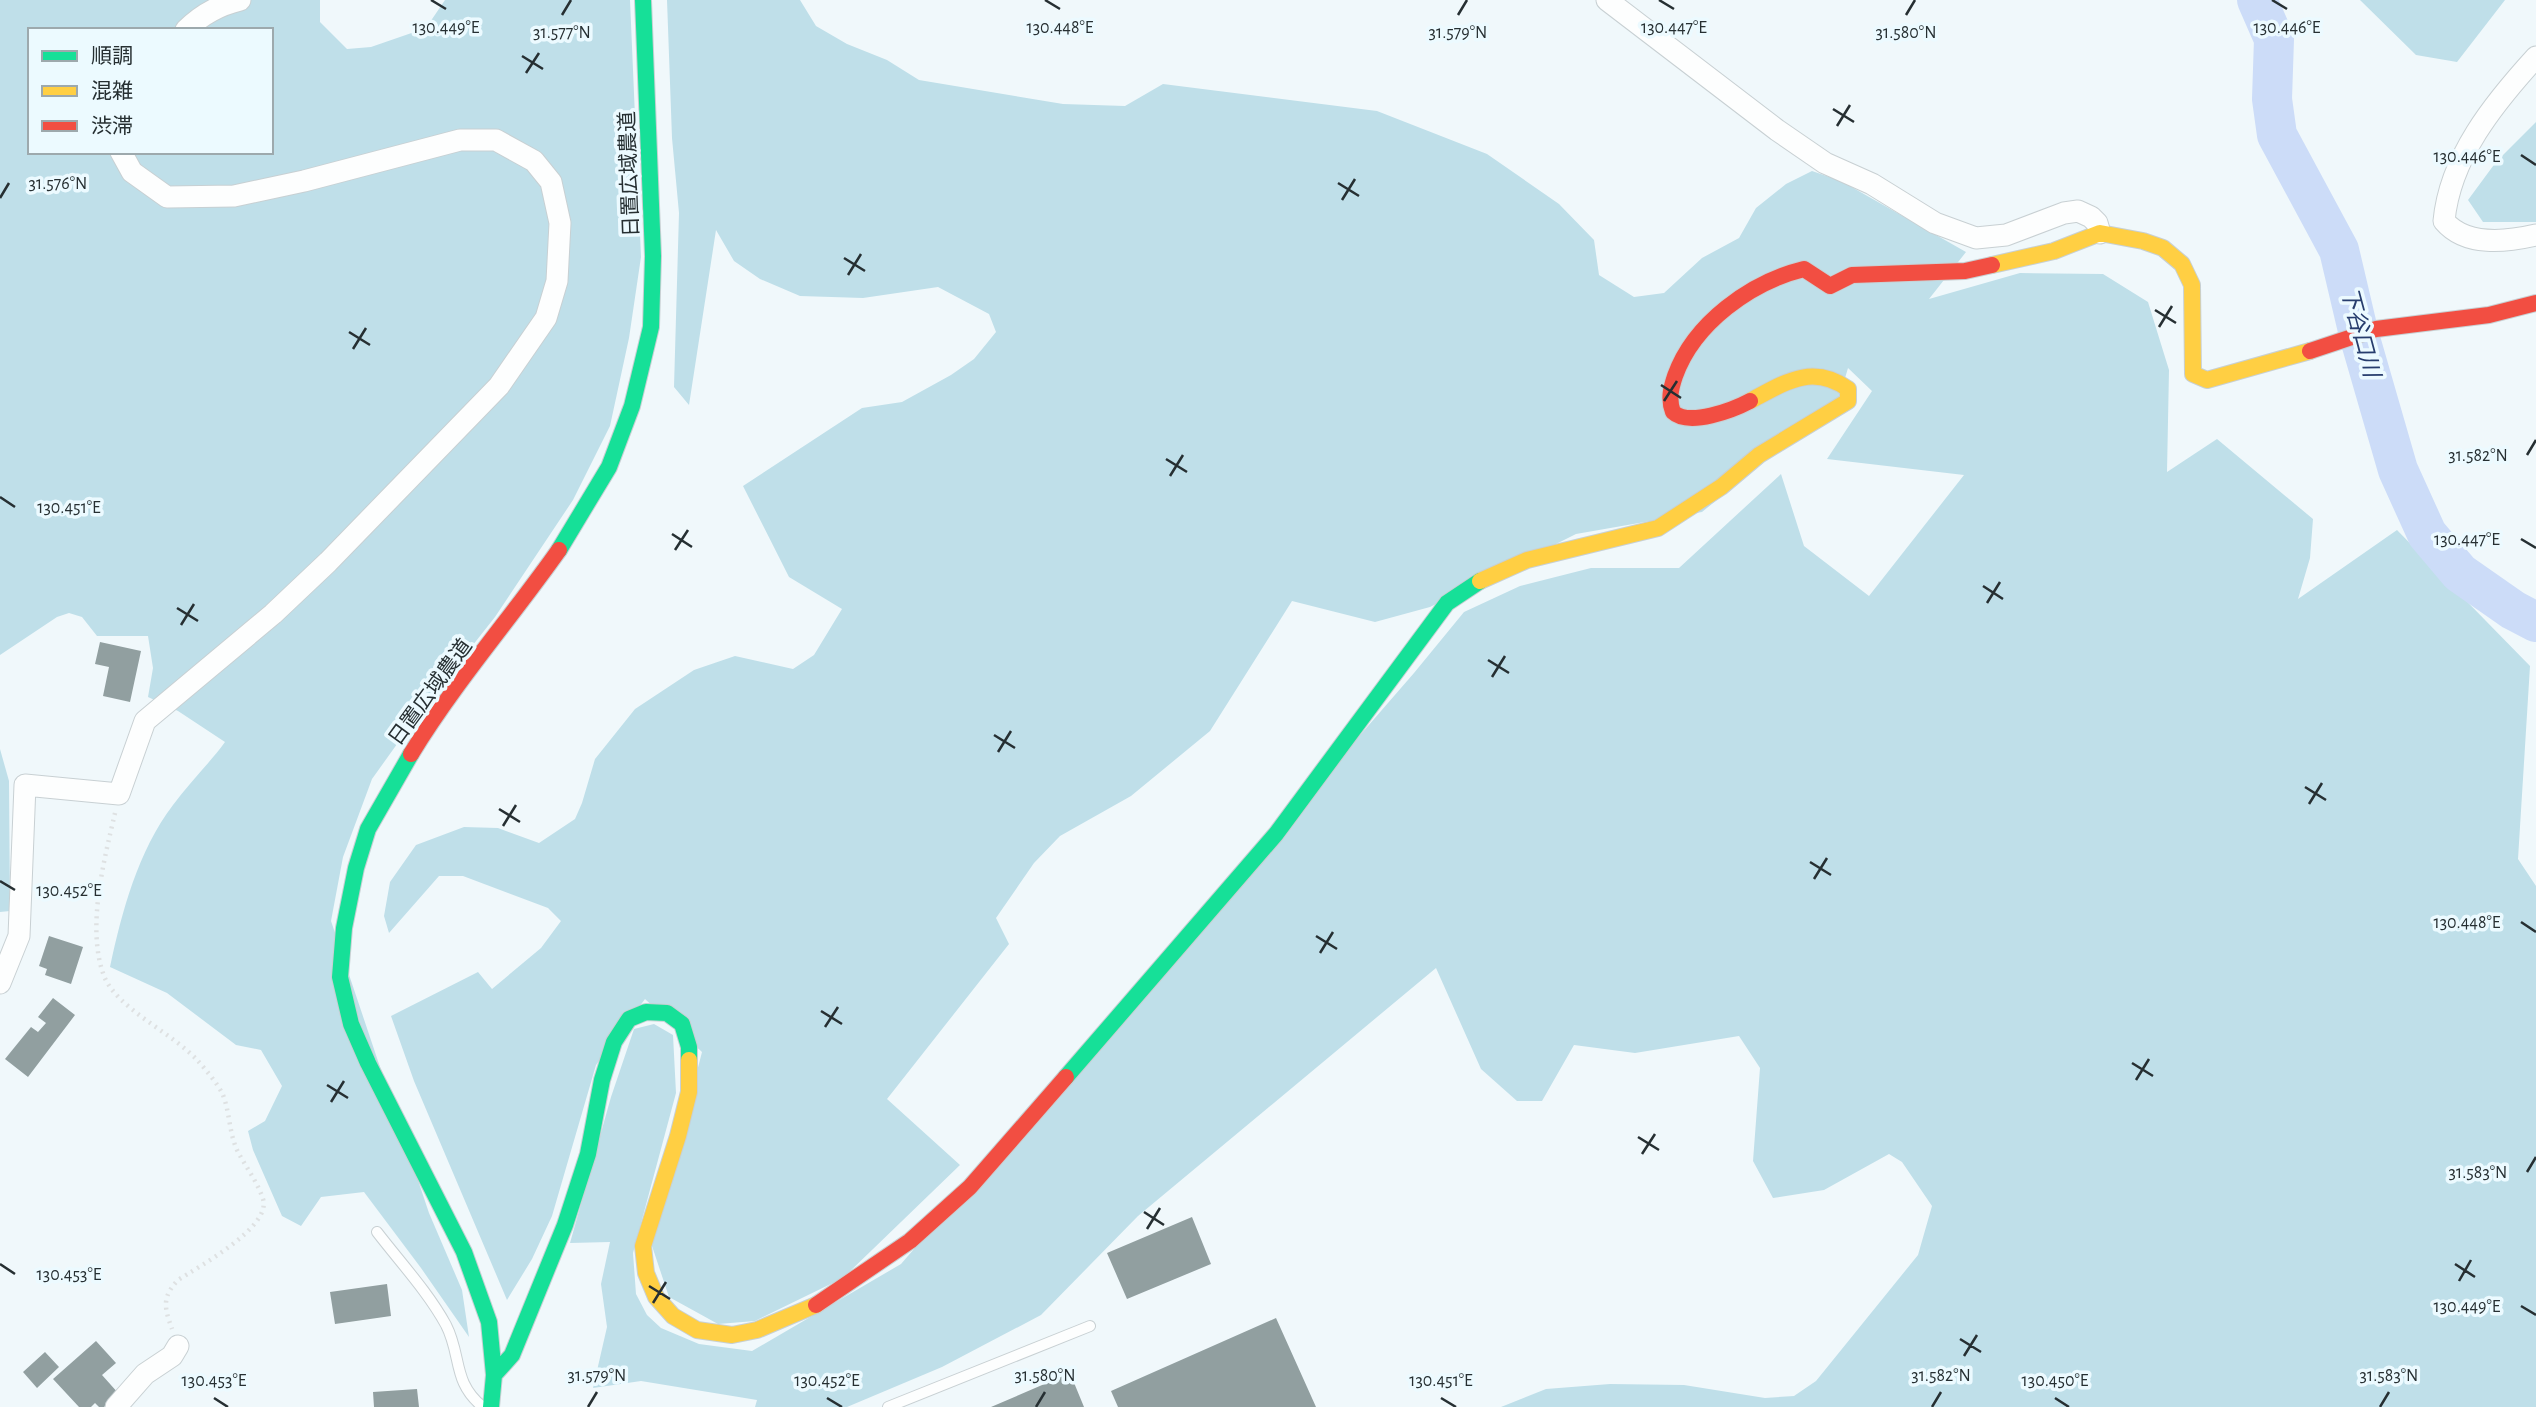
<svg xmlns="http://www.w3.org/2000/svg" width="2536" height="1407" viewBox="0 0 2536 1407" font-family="'Alegreya Sans','Noto Sans JP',sans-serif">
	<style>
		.forest { fill: #bfdfe9; fill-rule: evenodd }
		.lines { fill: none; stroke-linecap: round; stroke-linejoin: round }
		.river { stroke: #ccdcf8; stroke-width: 40 }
		.building { fill: #919fa0 }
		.lane-casing { stroke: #c8d0d3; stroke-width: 12 }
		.street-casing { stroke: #c8d0d3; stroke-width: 23 }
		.fast-casing { stroke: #c8d0d3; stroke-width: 18 }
		.slow-casing { stroke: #c8d0d3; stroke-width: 18 }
		.jam-casing { stroke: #c8d0d3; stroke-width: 18 }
		.path { stroke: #dee1e2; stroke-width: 4.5; stroke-dasharray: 2 5; stroke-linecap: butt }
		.lane { stroke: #fdfefe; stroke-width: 10 }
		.street { stroke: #fdfefe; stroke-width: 21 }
		.fast { stroke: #16e098; stroke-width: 16 }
		.slow { stroke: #ffcf43; stroke-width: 16 }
		.jam { stroke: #f24e42; stroke-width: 16 }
		.ticks { fill: none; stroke: #262f32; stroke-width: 2.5 }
		.labels { text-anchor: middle; stroke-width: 7; stroke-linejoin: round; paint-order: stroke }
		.street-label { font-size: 21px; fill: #262f32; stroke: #ecfaff }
		.water-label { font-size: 23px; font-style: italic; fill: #273d6d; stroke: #ecfaff }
		.ticks-label { font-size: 18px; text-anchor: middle; fill: #262f32; stroke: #ecfaff; stroke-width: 7; stroke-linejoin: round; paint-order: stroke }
	</style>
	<rect width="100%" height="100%" fill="#f0f8fb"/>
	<path class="forest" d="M0,0h320v22l27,27 24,-2 55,-19 19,-28h185l11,257 -12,81 -19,88 -37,74 -78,117 -75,95 -48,67 -29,78 -12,64 98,292 33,77 7,47 -48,-69 -57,-76 -43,5 -20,29 -19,-10 -29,-66 -5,-19 17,-10 17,-35 -21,-36 -25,-5 -69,-52 -57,-26c12,-56 28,-116 63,-162 16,-22 36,-41 52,-63l-47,-31 -30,-14 5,-29 -5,-32h-51l-15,-19 -13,-4 -12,4 -57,38zM30,30h241v122h-241z
		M667,0h133l16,26 31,18 40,16 32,20 144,24 62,2 38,-22 214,27 110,43 72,50 35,36 5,35 35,22 30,-4 38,-35 37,-20 17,-30 30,-24 26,-13 29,10 125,71 -37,47 91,-26 83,1 45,28 21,68 -2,102 50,-33 96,80 -3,39 -12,41 99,-69 133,136 -12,193 18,27v521h-1035l45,-18 64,-5 74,1 81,13 29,-2 22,-15 102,-126 14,-49 -30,-44 -13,-8 -65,36 -51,8 -20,-37 7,-93 -21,-32 -104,17 -61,-8 -32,56h-25l-36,-32 -45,-101 -298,248 -97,99 -99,52 -95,40h-92l2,-7 -116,-19 -48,7 14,-61 -6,-43 9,-42 -40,1 41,-146 23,-68 20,-5 19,11 3,58 -43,160 3,41 11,21 14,13 38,16 53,7 149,-87 513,-591 50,-61 56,-26 71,-18h88l102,-94 23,72 65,50 95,-121 -137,-16 45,-68 -24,-23 -10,34 -136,110 -126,22 -146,73 -55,15 -83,-21 -82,130 -79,65 -71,40 -26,27 -38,55 13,26 -122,155 73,66 -117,113 -88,43 -37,3 -49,-27 -17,-51 50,-194 -57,-53 -49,66 -44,151 -20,43 -25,41 -93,-219 -23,-65 87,-44 14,17 49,-41 20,-27 -13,-13 -85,-32h-24l-50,57 -5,-17 6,-34 26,-37 48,-18 34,1 41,15 36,-24 7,-16 13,-44 40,-50 59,-39 41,-14 58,13 21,-14 28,-46 -53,-32 -46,-91 119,-78 40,-6 49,-27 23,-16 22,-27 -7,-18 -51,-27 -75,11 -63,-2 -40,-17 -26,-18 -18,-31 -27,175 -15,-18 5,-174 -7,-75z
		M2360,0h145l-48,62 -41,-7z
		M2536,122v100h-53l-15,-22 28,-38z
		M0,749l9,32 1,130 -10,1z"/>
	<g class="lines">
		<path class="river" d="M2257,0l17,39 -2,60 5,36 62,115 20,85 39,135 29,64 33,39 53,37 23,12"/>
	</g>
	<path class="building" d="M100,642l41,9 -11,51 -27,-6 6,-29 -14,-3z
		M49,936l34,11 -12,37 -26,-9 2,-6 -8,-3z
		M53,998l22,17 -47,62 -23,-18 26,-32 7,5 8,-9 -8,-6z
		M1192,1217l19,47 -84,35 -20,-46z
		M387,1284l4,32 -56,8 -5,-32z
		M1276,1318l40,89h-198l-7,-16z
		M96,1341l20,22 -14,12 17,19 -15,13h-5l-4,-4 -4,4h-12l-26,-28z
		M45,1352l14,15 -22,21 -14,-16z
		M1070,1373l14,34h-93z
		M417,1389l2,18h-45l-1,-15z"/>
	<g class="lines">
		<defs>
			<path id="lane" d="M377,1232c23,30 51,60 69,93 16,31 6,57 37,82
				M888,1407l202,-81"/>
			<path id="street" d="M1607,0l170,130 48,33 47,21 63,39 41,15 30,-3 58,-22 14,-2 13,6 6,6 3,10
				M186,30c15,-15 33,-25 54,-30
				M2536,57c-42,46 -86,100 -92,164 22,26 62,21 92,14
				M0,983l19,-47 6,-151 94,9 26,-73 128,-107 55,-52 171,-176 47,-68 11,-37 3,-58 -9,-41 -17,-21 -38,-21h-36l-156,41 -70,15 -67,1 -35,-25 -11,-20
				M116,1407l29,-33 27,-18 6,-10"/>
			<path id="fast" d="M559,550l50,-83 23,-61 19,-79 2,-71 -10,-256
				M411,754l-43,75 -12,39 -12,60 -4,49 11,47 17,39 96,189 25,70 5,53 -3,32
				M1066,1077l210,-243 171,-231 33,-22
				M494,1375l18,-20 53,-130 23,-71 14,-74 12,-38 15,-23 17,-7 21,1 15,11 7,23v13"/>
			<path id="slow" d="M1992,265l62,-14 46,-18 43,8 20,7 19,16 10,21 1,89 14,6 103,-29
				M1480,581l47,-21 131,-32 63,-41 38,-32 89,-54v-12c-36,-26 -64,-6 -98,12
				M689,1060v32l-11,44 -35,110 3,27 10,24 17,19 24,14 35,5 25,-5 59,-25"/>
			<path id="jam" d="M2310,351l66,-22 113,-14 47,-12
				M1750,401c-17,9 -61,26 -77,11 -5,-13 -2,-24 2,-36 19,-53 76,-94 129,-107l26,17 22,-11 113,-4 27,-6
				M411,754c44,-72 100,-136 148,-204
				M816,1305l94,-64 60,-54 96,-110"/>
		</defs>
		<use href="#lane" class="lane-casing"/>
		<use href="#street" class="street-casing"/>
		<use href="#fast" class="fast-casing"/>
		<use href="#slow" class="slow-casing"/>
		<use href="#jam" class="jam-casing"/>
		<path class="path" d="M115,813c-11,48 -29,115 -11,163 13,33 69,57 94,85 8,9 20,23 25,34 7,18 6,39 15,57 8,15 20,31 25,47 9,28 -65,68 -85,81 -16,17 -14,27 -6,49"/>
		<use href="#lane" class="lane"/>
		<use href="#street" class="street"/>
		<use href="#fast" class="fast"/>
		<use href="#slow" class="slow"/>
		<use href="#jam" class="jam"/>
	</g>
	<path class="ticks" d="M431,0l15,9M1045,0l15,9M1659,0l15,9M2272,0l15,9M562,15l9,-15M1458,15l9,-15M1906,15l9,-15M522,56l21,13M526,73l13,-20M1833,109l21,13M1837,126l13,-21M2521,155l15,10M1338,183l21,13M0,198l9,-15M1342,200l13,-21M844,258l21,13M848,275l13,-21M2155,310l21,13M2159,327l13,-21M349,332l21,13M353,349l13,-21M1661,385l20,13M1664,401l13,-20M2527,455l9,-15M1166,459l21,13M1170,476l13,-21M0,497l15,10M672,534l20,13M2521,539l15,9M675,550l13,-20M1983,586l20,13M1987,603l13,-21M177,608l21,13M181,625l13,-21M1488,660l21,13M1492,677l13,-21M994,735l21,13M998,752l13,-21M2305,787l21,13M2309,804l13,-21M499,809l21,13M503,826l13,-21M1810,862l21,13M1814,879l13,-21M0,881l15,9M2521,922l15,10M1316,936l21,13M1320,953l13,-21M821,1011l21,13M825,1027l13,-20M2132,1063l21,13M2136,1080l13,-21M327,1085l21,13M331,1102l13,-21M1638,1137l21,13M1642,1154l13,-20M2527,1172l9,-15M1144,1212l20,13M1147,1229l13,-21M0,1264l15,10M2455,1264l20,13M2459,1281l12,-21M649,1286l21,13M653,1303l13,-21M2521,1306l15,9M1960,1339l21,13M1964,1356l13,-21M214,1398l14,9M827,1398l15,9M1441,1398l15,9M2055,1398l14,9M588,1407l9,-15M1036,1407l9,-15M1932,1407l9,-15M2380,1407l9,-15"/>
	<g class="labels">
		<g class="street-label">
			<text transform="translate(629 174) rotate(-92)" y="7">日置広域農道</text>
			<text transform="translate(430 692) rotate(-54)" y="7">日置広域農道</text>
		</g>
		<g class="water-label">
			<text transform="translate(2361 332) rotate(75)" y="8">下谷口川</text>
		</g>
	</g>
	<g class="ticks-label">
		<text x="2287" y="33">130.446°E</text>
		<text x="1060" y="33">130.448°E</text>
		<text x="1674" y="33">130.447°E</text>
		<text x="446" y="33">130.449°E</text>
		<text x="562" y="38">31.577°N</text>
		<text x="1458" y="38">31.579°N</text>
		<text x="1906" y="38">31.580°N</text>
		<text x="2467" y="162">130.446°E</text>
		<text x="58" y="189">31.576°N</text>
		<text x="2478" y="461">31.582°N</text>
		<text x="69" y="513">130.451°E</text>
		<text x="2467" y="545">130.447°E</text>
		<text x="69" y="896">130.452°E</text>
		<text x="2467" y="928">130.448°E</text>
		<text x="2478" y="1178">31.583°N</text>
		<text x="69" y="1280">130.453°E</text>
		<text x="2467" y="1312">130.449°E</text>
		<text x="597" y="1381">31.579°N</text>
		<text x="1045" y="1381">31.580°N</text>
		<text x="1941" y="1381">31.582°N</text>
		<text x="2389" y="1381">31.583°N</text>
		<text x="214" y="1386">130.453°E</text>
		<text x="827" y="1386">130.452°E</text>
		<text x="1441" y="1386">130.451°E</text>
		<text x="2055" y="1386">130.450°E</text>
	</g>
	<rect x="28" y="28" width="245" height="126" fill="#ecfaff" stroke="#9da9ad" stroke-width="2"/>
	<rect x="42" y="51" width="35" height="10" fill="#16e098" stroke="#9da9ad" stroke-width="2"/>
	<text x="91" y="63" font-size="21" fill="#262f32">順調</text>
	<rect x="42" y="86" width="35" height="10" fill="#ffcf43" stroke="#9da9ad" stroke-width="2"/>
	<text x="91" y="98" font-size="21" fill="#262f32">混雑</text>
	<rect x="42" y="121" width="35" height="10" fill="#f24e42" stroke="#9da9ad" stroke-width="2"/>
	<text x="91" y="133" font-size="21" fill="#262f32">渋滞</text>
</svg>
